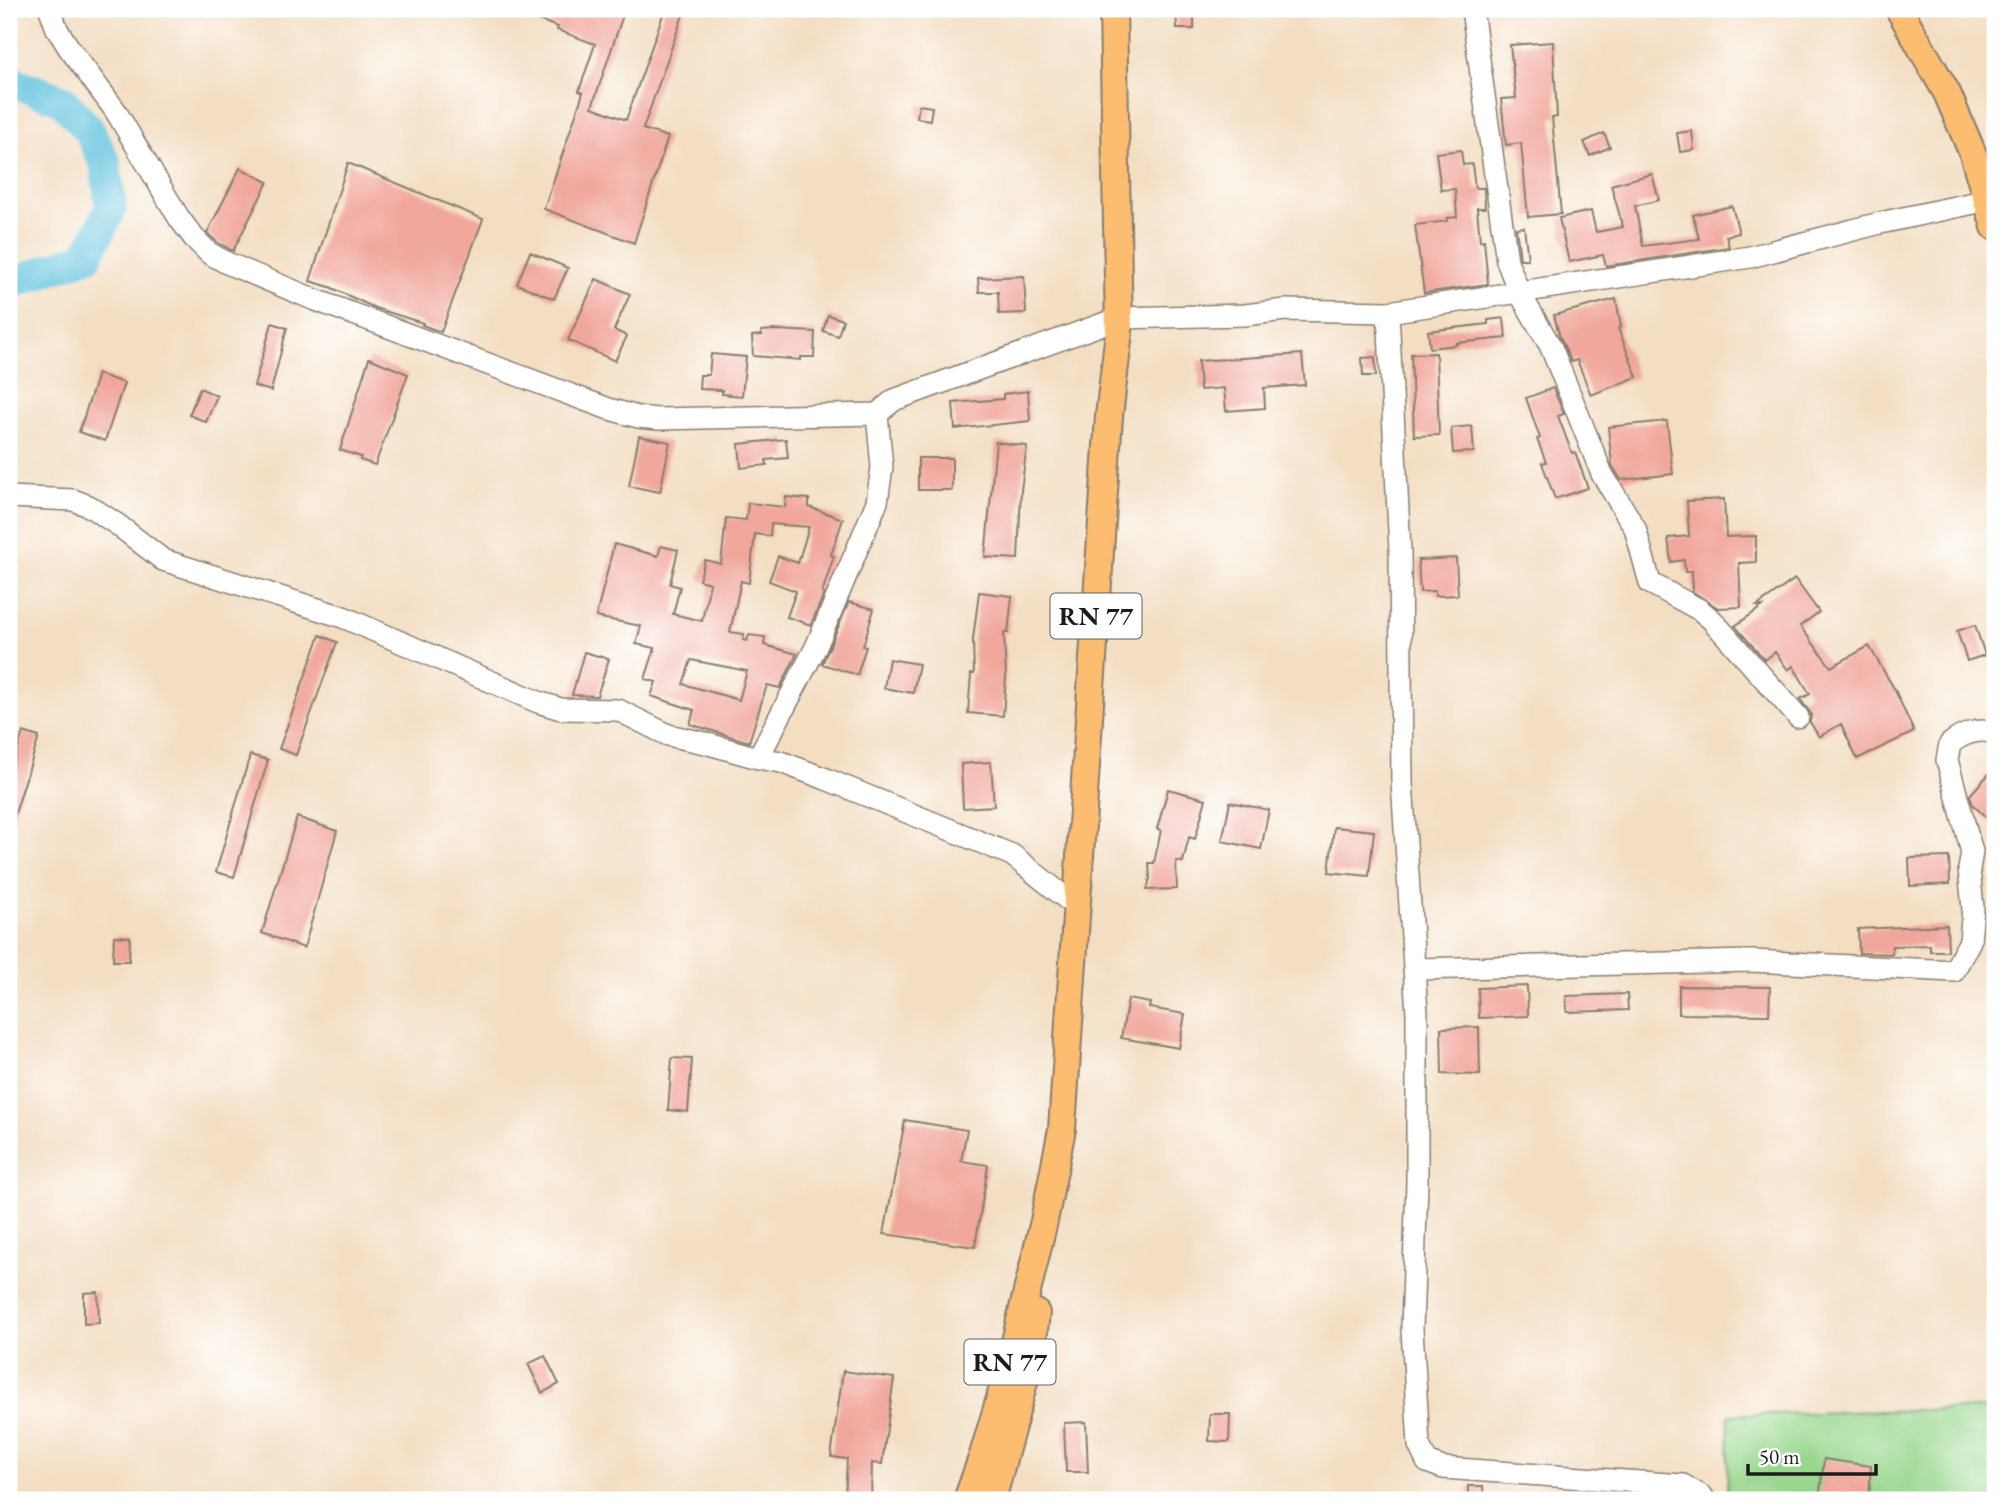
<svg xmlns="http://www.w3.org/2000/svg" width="2004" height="1509" viewBox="0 0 2004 1509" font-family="'EB Garamond',serif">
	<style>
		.green { fill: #98d78d; stroke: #5a7a54; stroke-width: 2 }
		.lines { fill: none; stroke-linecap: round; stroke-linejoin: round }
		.river { stroke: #5fc1dd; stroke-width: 32 }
		.building { fill: #f1a79c; fill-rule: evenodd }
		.minor-casing { stroke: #887d6f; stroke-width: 24 }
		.major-casing { stroke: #887d6f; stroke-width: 30 }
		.minor { stroke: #fff; stroke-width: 21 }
		.major { stroke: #fcbd6f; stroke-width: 26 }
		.labels { text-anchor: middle; stroke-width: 7; stroke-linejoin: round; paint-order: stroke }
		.shield { fill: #fff; stroke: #606060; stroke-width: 2 }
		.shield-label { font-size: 26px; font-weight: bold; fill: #1c1c1c }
	</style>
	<rect width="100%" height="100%" fill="#fff"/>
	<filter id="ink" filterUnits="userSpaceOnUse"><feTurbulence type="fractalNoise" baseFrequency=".0143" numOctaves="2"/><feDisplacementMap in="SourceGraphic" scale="14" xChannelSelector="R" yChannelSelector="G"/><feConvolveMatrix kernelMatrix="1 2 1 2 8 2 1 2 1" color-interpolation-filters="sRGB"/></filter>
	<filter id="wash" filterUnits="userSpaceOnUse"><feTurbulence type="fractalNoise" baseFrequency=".00686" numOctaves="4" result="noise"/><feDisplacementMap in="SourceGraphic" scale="28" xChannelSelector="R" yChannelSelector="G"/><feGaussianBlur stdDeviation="1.57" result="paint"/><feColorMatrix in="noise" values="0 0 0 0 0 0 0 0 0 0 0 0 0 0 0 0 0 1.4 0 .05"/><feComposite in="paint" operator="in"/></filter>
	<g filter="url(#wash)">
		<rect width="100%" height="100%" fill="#f3dec2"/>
		<path class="green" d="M1995,1408v92h-268l2,-85z"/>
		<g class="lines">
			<path class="river" d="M9,81l53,19 27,30 16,33 6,45 -24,48 -78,28"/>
		</g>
		<g id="blocks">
			<path class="building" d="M511,9h114l-33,98 34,13 39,-111h20l-42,120 25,8 -34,106 -90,-34 39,-116 -4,-2 16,-47 -38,-14 1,-3 -47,-16z
				M1176,9h18v20h-17z
				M1553,42l4,75 -5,1 9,96 -33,3 -7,-74 -15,2 -5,-46 15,-1 -6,-53z
				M919,105l13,2 -2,13 -13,-2z
				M1692,131l2,19 -14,2 -3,-19z
				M1604,133l6,14 -20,9 -6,-14z
				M1461,150l2,15 9,-1 3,24h9l1,20h-8l3,33 4,-1 4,44 -64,9 -9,-68 33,-4 -1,-3 10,-1 -2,-28 -14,1 -5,-37z
				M348,163l135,56 -42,113 -19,-7 1,-2 -48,-15 -45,-21 -20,-6z
				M240,168l28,14 -35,69 -16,-9 -10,-9z
				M1652,174l7,26 -24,6 8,40 56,-7 -6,-24 39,-9 7,27 -13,3 3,11 -123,19 -3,-11 -34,7 -10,-44 32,-7 5,21 27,-5 -12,-42z
				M1524,227l4,32h-8l-4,-31z
				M530,252l38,16 -14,31 -37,-15z
				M1024,276l2,37 -27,1 -1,-22h-19l-1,-14z
				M596,279l34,15 -16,36 13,6 -12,25 -47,-21z
				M1616,299l5,28 -3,1 19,49 -46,18 -14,-35 -6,2 -12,-28 -5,-19z
				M828,315l15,5 -5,16 -15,-5z
				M1504,318l2,20 -50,5v2l-26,3 -2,-17 60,-7v-4z
				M272,323l15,5 -16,63 -17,-5z
				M775,330l40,2 -1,25h-13v3l-48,-4 -1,-20 10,-1 -1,-4z
				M1436,353l3,82 -25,1 -3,-82z
				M711,354l35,3 -4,39 -20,-2v-4l-23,-1 1,-14h9z
				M1302,354l3,31 -41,3 1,20 -39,3 -2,-23 -24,2 -2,-29z
				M1375,357l1,19h-13l-1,-18z
				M369,358l39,16 -33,91 -15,-5 1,-3 -21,-7z
				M98,374l26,9 -19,58 -26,-9z
				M200,388l17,8 -11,26 -17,-7z
				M1553,388l11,26 -6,2 14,37 3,-1 13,36 -33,11 -13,-36 4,-1 -9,-23 3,-1 -14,-40z
				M1028,391l2,30 -75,8 -2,-26 50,-4v-5z
				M1667,421l6,53 -52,6 -9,-15 -4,-38z
				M1472,426l2,26 -21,1 -2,-25z
				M639,436l31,6 -10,50 -31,-6z
				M786,439l2,19 -22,2 1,5 -26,3 -2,-24z
				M996,442l31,4 -6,44 -3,69 -33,-2z
				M918,458h34v32h-34z
				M786,497l23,2v8l34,12 -12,36 3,1 -12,37 2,1 -13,31 -24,-8 9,-26 -27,-10 9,-25 20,7 11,-36 -38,-3 -1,12 -15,-2 -6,49 -8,-2 -11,51 14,2 -1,6 4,1 2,-6 16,2 -1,8 33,9 -17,34 -13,-3 -18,57 -59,-18 4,-14 -43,-14 5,-14 -11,-3 10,-31 -19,-4 5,-18 -45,-9 18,-73 44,12 3,-10 17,4 -8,34 10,3 -7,27 29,7 8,-38 -11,-3 6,-20 16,4 5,-46 20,2 2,-17 37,4zM691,660l56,11 -8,29 -56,-16z
				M1724,499l2,38 30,-1v26l-17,1 2,44 -23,1 -25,-16 -1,-21 -7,1 -1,-12 -13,2 -3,-24 21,-2 -2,-35z
				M1456,558l2,37 -23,1v-5l-15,1 -2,-32z
				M1795,579l24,33 -19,14 31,41 38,-21 26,44 19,42 -57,27 -16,-35 -22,13 -9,-15 1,-8 -11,-15 10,-5 -17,-28 -5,4 -13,-18 -10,8 -30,-34 28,-20h-6z
				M979,592l33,4 -4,37h-4l2,44 -3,39 -35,-3 3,-39h3l-1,-35z
				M849,602l25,7 -11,37 3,1 -9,28 -35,-11z
				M1975,625l10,30 -18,6 -10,-30z
				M320,635l17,7 -41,113 -17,-6z
				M584,652l25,7 -12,37 -25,-1z
				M889,659l30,5 -6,29 -29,-5z
				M23,732l16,5 -27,86h-3v-45z
				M250,755l18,5 -34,117 -18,-5z
				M991,762l3,44 -31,2 -2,-44z
				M1995,767v59l-22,-21 -3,-10z
				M1168,789l38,10 -11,40 -6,-2 -6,25 -7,-1 1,28 -30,1 3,-12 -1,-15h5l7,-33 -4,-1z
				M1230,802l39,8 -8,39 -39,-8z
				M297,817l40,14 -33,117 -42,-15z
				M1334,827l40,4 -5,45 -40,-4z
				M1949,857l1,27 -40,2 -1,-28z
				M1947,925l1,26h-18v-6l-38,1v8l-33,-1 -1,-24z
				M114,936l16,1 -1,24h-16z
				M1527,986l1,30 -49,2 -1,-30z
				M1679,986l91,1 -1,28 -90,-1z
				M1627,994l1,16 -61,2 -1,-16z
				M1128,999l22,4 -1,5 36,6 -6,34 -58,-10z
				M1479,1027l1,48 -38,-1 -1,-46z
				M672,1058l20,1 -4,53 -20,-2z
				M905,1120l62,10 -6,31 27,4 -13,82 -91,-13z
				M98,1292l1,31 -15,1v-31z
				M545,1356l14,28 -17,9 -14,-29z
				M843,1371l51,7 -12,86 -10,-1 -1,37h-26l2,-41 -16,-2z
				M1210,1414h20l-1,28 -20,-1z
				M1086,1422l2,50h-22l-2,-49z
				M1824,1459l47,7 -2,34h-50z
				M1468,1486h15l1,14h-16z"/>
		</g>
	</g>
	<g filter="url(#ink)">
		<use href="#blocks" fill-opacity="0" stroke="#887d6f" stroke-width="2"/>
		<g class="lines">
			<defs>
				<path id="minor" d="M50,9l7,20 12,19 46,62 64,108 15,20 15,15 18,10 86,36 296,110 29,8 20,2 219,-5 17,-14 225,-82 126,-3 40,-5 103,2 362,-55 130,-34 108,-23
					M1472,9l35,252 12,31 32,55 51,127 33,54 15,55 50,27 12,10 86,97
					M1388,312l12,239 2,231 15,231v169l-5,147 7,116 8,17 16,6 240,17 20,12 1,3
					M9,497l64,3 16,6 29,19 45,35 180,57 195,85 23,7 57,1 50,25 37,8 53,15 23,4 45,17 186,76 65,52
					M758,758l58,-111 61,-145 5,-35 -5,-53
					M1414,969l338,-8 202,10 16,-30 3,-33 -4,-39 3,-17 -25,-92 3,-16c13,-11 29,-16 45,-11"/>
				<path id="major" d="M1899,9l48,84 26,61 22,73
					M967,1500l16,-45 25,-84 36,-150 18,-92 47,-713 10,-84 -6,-323
					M992,1500l39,-144 5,-43"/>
			</defs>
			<use href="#minor" class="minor-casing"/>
			<use href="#major" class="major-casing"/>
			<use href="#minor" class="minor"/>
			<use href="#major" class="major"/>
		</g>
	</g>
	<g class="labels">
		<g class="shield">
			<rect x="1050.5" y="593.5" width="91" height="45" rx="5"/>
			<rect x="964.5" y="1339.5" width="91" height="45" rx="5"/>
		</g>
		<g class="shield-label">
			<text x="1096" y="625">RN 77</text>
			<text x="1010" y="1371">RN 77</text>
		</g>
	</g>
	<rect width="2004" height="1509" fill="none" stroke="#fff" stroke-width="35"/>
	<path d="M1748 1464v10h128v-10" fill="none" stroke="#1c1c1c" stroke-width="3.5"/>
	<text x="1759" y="1464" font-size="21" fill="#1c1c1c" stroke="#ffffff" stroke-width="5" paint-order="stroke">50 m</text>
</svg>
